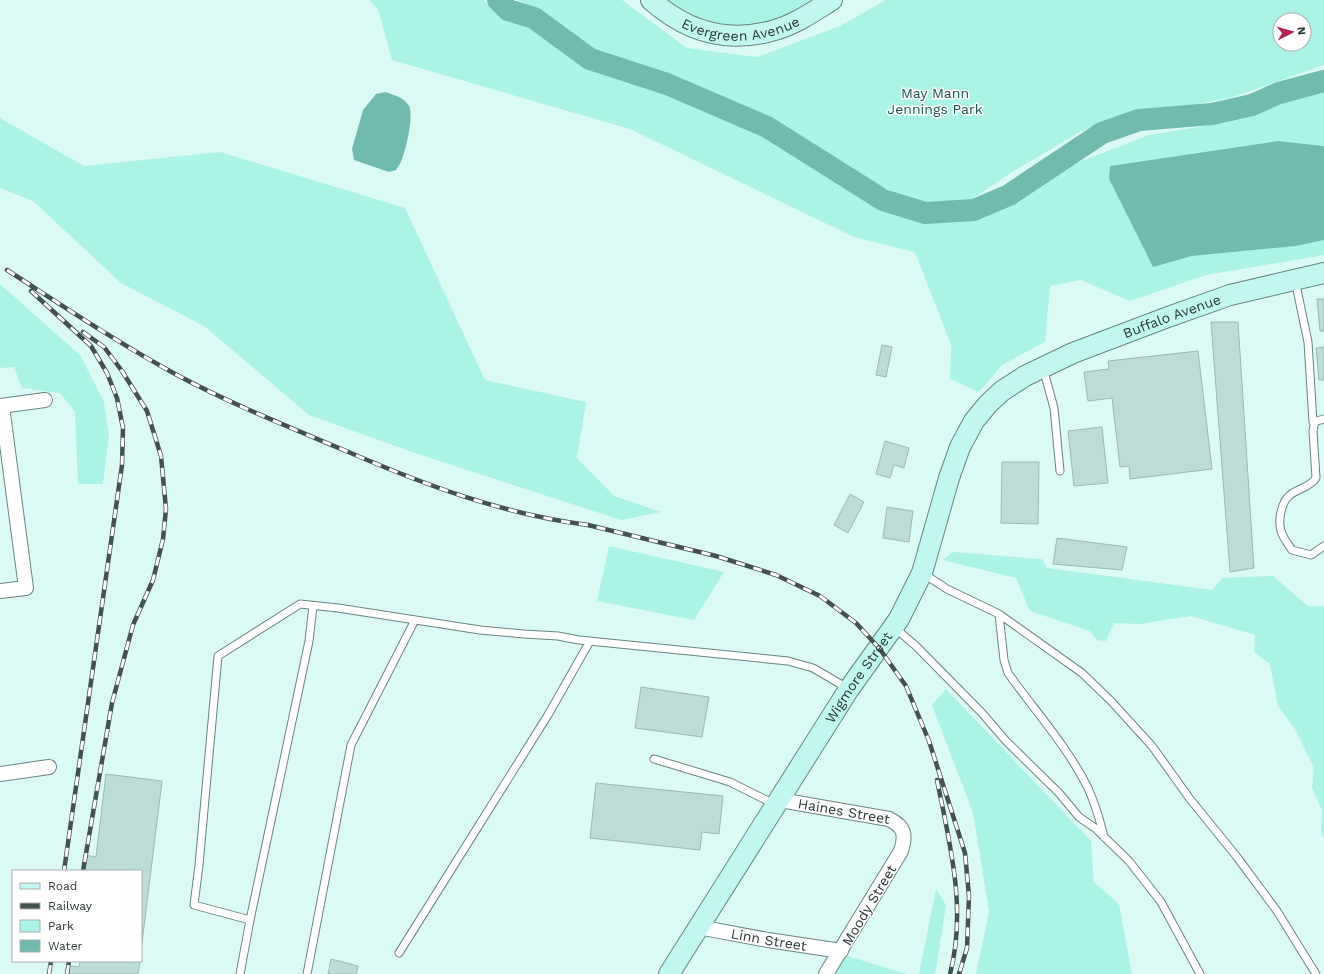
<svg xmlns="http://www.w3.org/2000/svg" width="1324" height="974" viewBox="0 0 1324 974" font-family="'Work Sans',sans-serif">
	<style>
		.green { fill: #abf2e7; fill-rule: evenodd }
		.water { fill: #71baaf }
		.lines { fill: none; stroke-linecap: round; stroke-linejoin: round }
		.river { stroke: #71baaf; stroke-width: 22 }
		.building { fill: #bedcd6; stroke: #9cb9b4 }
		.lane-casing { stroke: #688480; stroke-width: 9 }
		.street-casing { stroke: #688480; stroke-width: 16 }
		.secondary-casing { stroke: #688480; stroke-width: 22 }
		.lane { stroke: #fff; stroke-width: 7 }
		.street { stroke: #fff; stroke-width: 14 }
		.secondary { stroke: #c2f7f1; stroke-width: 20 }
		.rail-casing { stroke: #43514f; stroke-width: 4.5 }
		.rail { stroke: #fff; stroke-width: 3; stroke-dasharray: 9; stroke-linecap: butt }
		.labels { text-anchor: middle; stroke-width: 3; stroke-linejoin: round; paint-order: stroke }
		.street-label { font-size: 14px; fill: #2b3735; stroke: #fff }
		.park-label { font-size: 14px; fill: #18554e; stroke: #fff }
	</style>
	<rect width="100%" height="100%" fill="#dcfaf5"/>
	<path class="green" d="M369,0h115l16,18 33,6 64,49 73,22 93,39 115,72 50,16 54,-3 92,-55 75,-29 74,-12 58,-22 43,-11v56l-46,-5 -168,25 -1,13 44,88 39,-11 104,-10 28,-6v15l-118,20 -76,26 -49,-21 -31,6 -5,56 -43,23 -23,27 -29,-13 1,-34 -36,-93 -61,-15 -224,-108 -238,-69 -14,-51z
		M518,0h104l65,48 70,9 83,-31 46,-26h438v65l-91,32 -64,13 -47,5 -42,17 -66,39 -44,29 -49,4 -66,-29 -88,-58 -69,-28 -95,-33 -61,-44zM1280,20h24v24h-24z
		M668,0h142c-12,8 -24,15 -38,20 -27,10 -64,5 -89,-9 -5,-3 -10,-7 -15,-11z
		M0,118l84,48 136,-14 185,56 80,172 101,22 -9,56 37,38 47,16 -40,8 -209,-68 -103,-37 -105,-89 -83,-43 -88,-82 -33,-13z
		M0,284l80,71 24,47 5,34 -6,48h-25l-3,-72 -15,-19 -38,-5 -8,-21 -14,1z
		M609,546l115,26 -30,48 -97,-19z
		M952,552l90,7 5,9 165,22 10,-12 51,-2 35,30h16v232l-3,-5 1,-23 -10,-22 2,-20 -19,-39 -17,-23 -8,-42 -16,-12 1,-17 -64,-19 -51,8 -26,-1 -8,18 -9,-1 -7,-9 -60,-20 -14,-33 -73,-18z
		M946,689l145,152 3,41 25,22 13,70h-156l13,-63 -16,-98 -41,-108z
		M936,889l10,16 -10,65 -2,4h-15z
		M844,955l63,19h-75z"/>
	<path class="water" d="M385,92c9,3 19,5 24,14 5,9 -3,43 -7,53 -1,4 -4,7 -6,11l-7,2 -35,-12 -2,-11 11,-39 13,-16z
		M1278,141l46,5v94l-28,6 -104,10 -39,11 -44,-88 1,-13z"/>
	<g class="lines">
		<path class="river" d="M498,0l10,10 26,8 56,41 77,25 100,43 116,73 42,13 49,-3 35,-15 93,-62 37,-13 73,-6 40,-9 27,-12 45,-12"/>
	</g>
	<path class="building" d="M1317,299h7v32h-4z
		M1211,322h27l16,246 -24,4z
		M882,345l10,2 -6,30 -10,-2z
		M1324,347v33h-5l-3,-32z
		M1198,351l14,118 -82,10 -1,-13 -9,1 -8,-69 -24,3 -4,-29 25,-3 -1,-8z
		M1102,427l6,56 -34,3 -6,-55z
		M885,441l24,7 -5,20 -10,-3 -4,13 -14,-4z
		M1002,462h37l-1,62 -37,-1z
		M850,494l14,8 -16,31 -14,-8z
		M887,507l26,4 -4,31 -26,-4z
		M1057,538l70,9 -5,23 -69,-6z
		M641,687l68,10 -7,40 -67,-9z
		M106,774l56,7 -21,170v-80l-58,-1 2,-15 11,2z
		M596,783l127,13 -4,38 -17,-2 -2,18 -110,-12z
		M331,959l27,7 -2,8h-28z
		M80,961h60l-2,13h-70l1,-8 10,1z"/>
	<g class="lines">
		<defs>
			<path id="lane" d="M1295,280l13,62 5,80 11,-3
				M1043,368l11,40 6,63
				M1315,421l-2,10 3,47c-7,10 -17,10 -26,17 -9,7 -12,26 -9,36 2,7 7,13 11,19l19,5 13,-9
				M924,574l23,15 52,25 5,46 4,13c27,38 59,73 80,115 7,16 12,32 16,49
				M313,606l-4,35 -59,279 -56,-15 5,-40 19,-209 82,-52 38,4 142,22 44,4 34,2 21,4 209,21 25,7 36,21
				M999,614l83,59 29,28 41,45 38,53 47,58 40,54 39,63
				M895,628l21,18 66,67 24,28 53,52 20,24 16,11 34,33 32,41 39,72
				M654,759l76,23 44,22
				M399,953l149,-238 42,-74
				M240,974l10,-54
				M307,974l44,-229 64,-125"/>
			<g id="street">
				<path d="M0,406l45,-6"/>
				<path d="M0,591l26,-3 -24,-182"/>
				<path d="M0,774l49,-7"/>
				<path id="s1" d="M780,800l109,19c16,8 17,16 12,32l-75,123"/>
				<path id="s2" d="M698,927l70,13 73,11"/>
			</g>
			<g id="secondary">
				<path id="s3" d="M651,0c36,32 77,44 124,30 21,-6 39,-19 57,-30"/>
				<path id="s4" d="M669,974l180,-285 50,-70 23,-46 27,-95 11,-31 14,-26 14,-17 14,-13 23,-15 48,-23 95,-36 62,-22 94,-22"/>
			</g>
		</defs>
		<use href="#lane" class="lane-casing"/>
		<use href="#street" class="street-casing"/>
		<use href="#secondary" class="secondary-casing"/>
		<use href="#lane" class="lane"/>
		<use href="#street" class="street"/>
		<use href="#secondary" class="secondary"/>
		<defs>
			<path id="rail" d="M7,270c56,36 111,73 170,105 54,29 112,52 169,76 79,34 156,63 242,74l128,31 60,19 44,21 36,27 23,25 27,38 23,55 36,112 4,43 -2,52 -8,26
				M31,291l60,55 16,27 10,25 6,30 -1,37 -58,406
				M83,332l21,15 18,24 25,40 14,45 5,53 -3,30 -10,41 -20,45 -21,78 -29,168
				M937,780c13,65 30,129 13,194
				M49,974l2,-13
				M67,974l2,-13"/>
		</defs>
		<use href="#rail" class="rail-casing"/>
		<use href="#rail" class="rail"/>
	</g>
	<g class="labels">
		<g class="street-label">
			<text dy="5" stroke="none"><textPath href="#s3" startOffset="99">Evergreen Avenue</textPath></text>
			<text dy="5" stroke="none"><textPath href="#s4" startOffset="863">Buffalo Avenue</textPath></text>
			<text dy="5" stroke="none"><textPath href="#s4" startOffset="352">Wigmore Street</textPath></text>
			<text dy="5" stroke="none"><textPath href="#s1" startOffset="65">Haines Street</textPath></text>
			<text transform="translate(869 905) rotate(-59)" y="5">Moody Street</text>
			<text dy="5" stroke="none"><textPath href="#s2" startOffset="72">Linn Street</textPath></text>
		</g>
		<g class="park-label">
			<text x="935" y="98">May Mann<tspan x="935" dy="16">Jennings Park</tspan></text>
		</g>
	</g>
	<rect x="12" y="870" width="130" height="92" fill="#ffffff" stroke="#aaafae"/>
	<rect x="20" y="883" width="20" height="6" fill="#c2f7f1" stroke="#aaafae"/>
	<text x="48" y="890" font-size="12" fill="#2b3735">Road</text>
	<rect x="20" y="903" width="20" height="6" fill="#43514f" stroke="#aaafae"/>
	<text x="48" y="910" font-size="12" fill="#2b3735">Railway</text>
	<rect x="20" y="920" width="20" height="12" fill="#abf2e7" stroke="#aaafae"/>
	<text x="48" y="930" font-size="12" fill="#2b3735">Park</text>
	<rect x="20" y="940" width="20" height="12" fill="#71baaf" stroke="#aaafae"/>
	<text x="48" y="950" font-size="12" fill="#2b3735">Water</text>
	<g transform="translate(1292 32) rotate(84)"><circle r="19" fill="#ffffff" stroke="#aaafae"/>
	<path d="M0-3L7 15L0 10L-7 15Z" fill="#b22359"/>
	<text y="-6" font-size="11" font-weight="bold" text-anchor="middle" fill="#2b3735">N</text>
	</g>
</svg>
